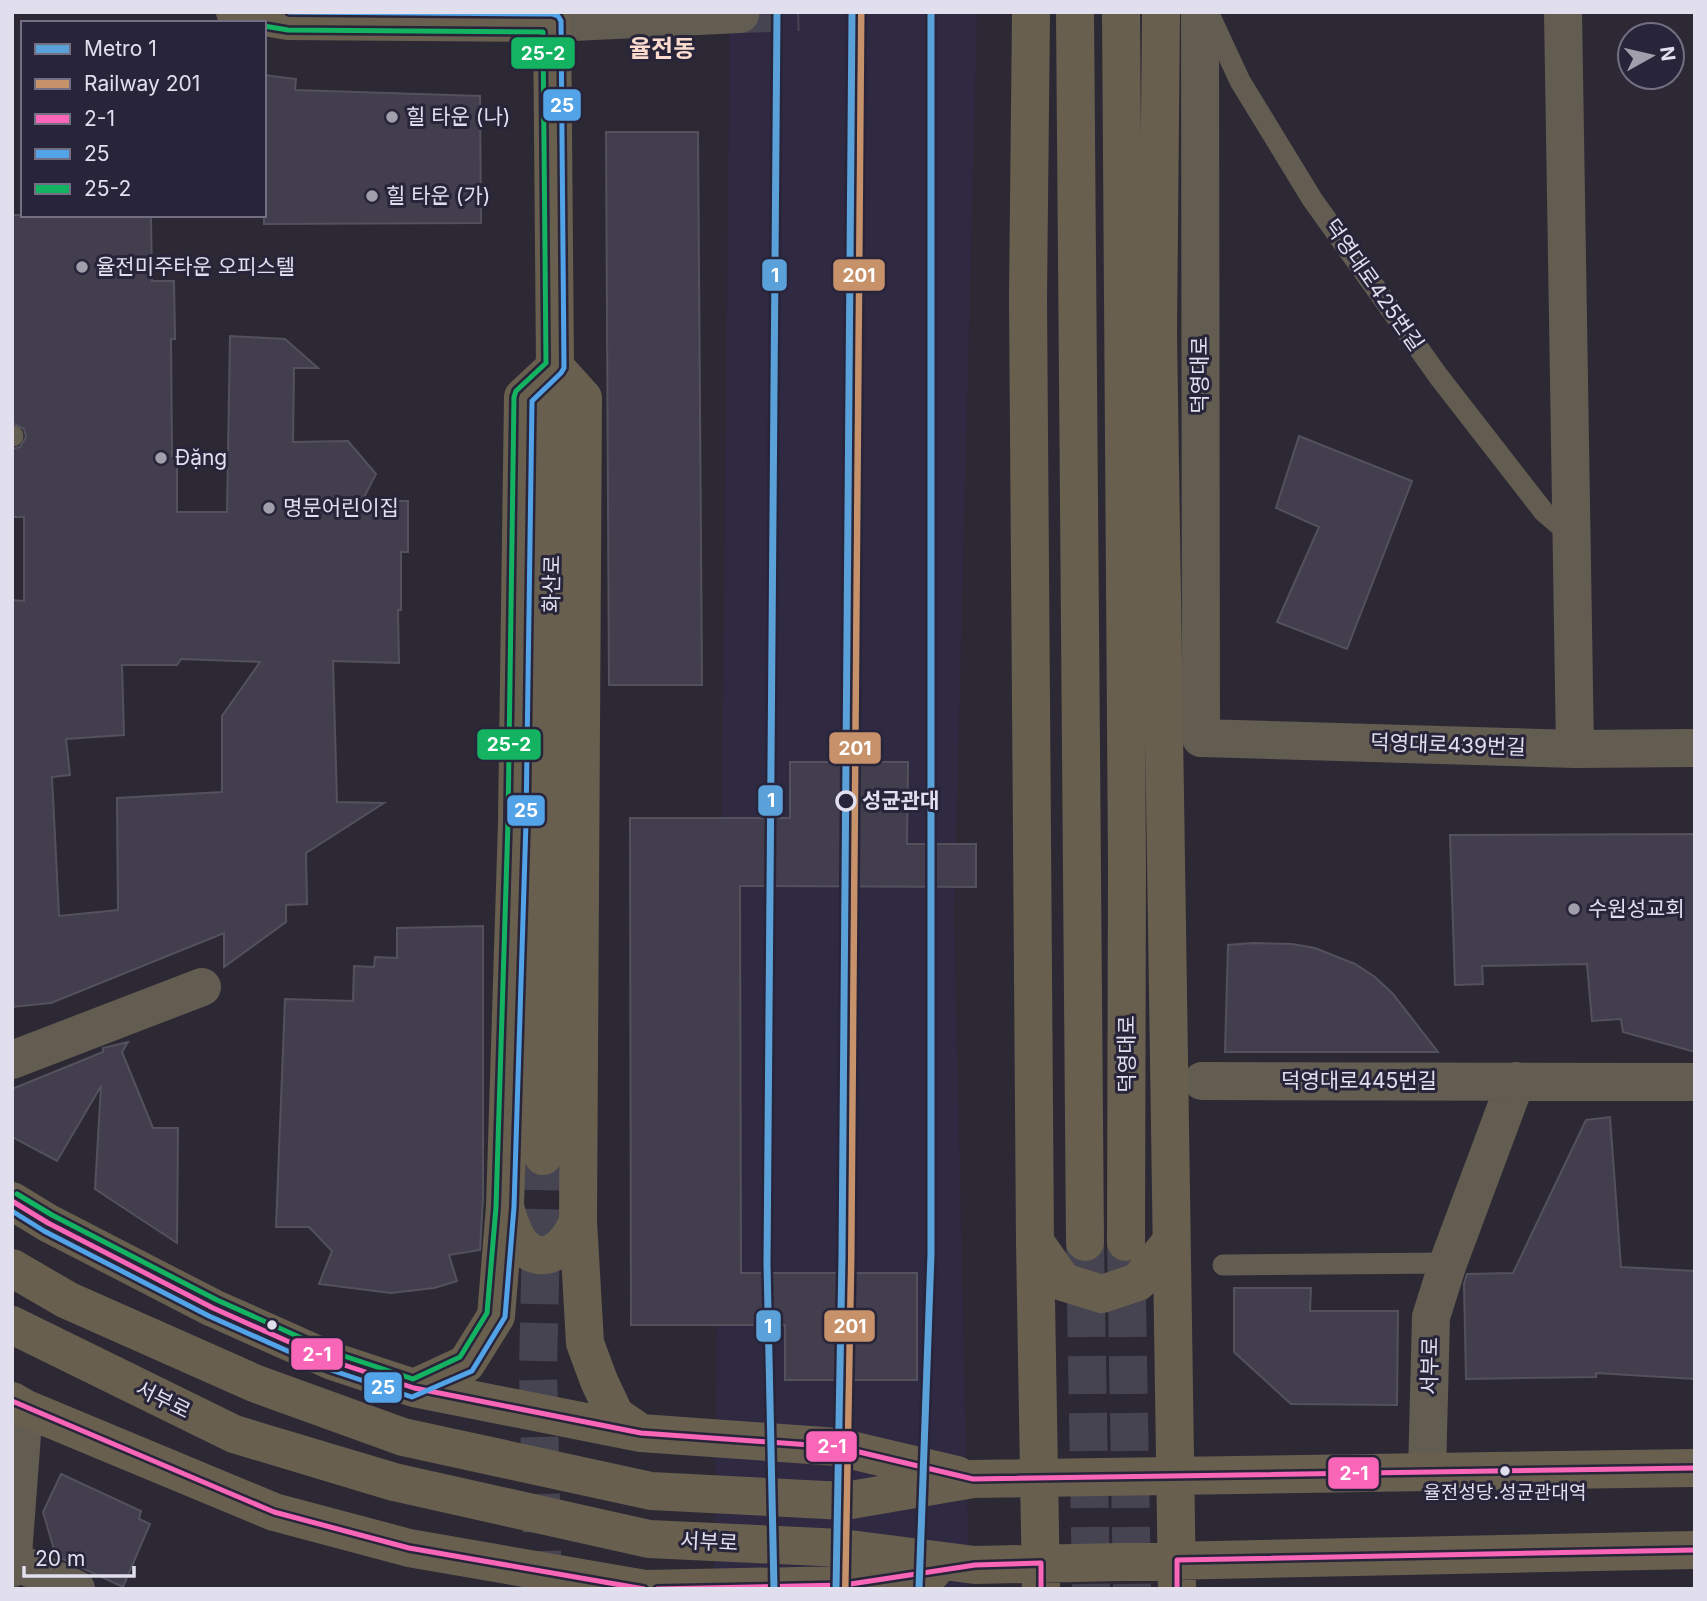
<svg xmlns="http://www.w3.org/2000/svg" width="1707" height="1601" viewBox="0 0 1707 1601" font-family="Inter,'Noto Sans KR',sans-serif">
	<style>
		.built { fill: #2f2942 }
		.building { fill: #423e4e; stroke: #53515c; stroke-width: 2; fill-rule: evenodd }
		.lines { fill: none; stroke-linecap: round; stroke-linejoin: round }
		.street-tunnel { stroke: #474451; stroke-width: 38; stroke-dasharray: 38 19; stroke-linecap: butt }
		.secondary-tunnel { stroke: #474451; stroke-width: 38; stroke-dasharray: 38 19; stroke-linecap: butt }
		.lane { stroke: #635d51; stroke-width: 21 }
		.street { stroke: #635d51; stroke-width: 38 }
		.secondary { stroke: #685f4f; stroke-width: 38 }
		.bus-1-casing { stroke: #28243a; stroke-width: 10 }
		.bus-2-casing { stroke: #28243a; stroke-width: 10 }
		.bus-3-casing { stroke: #28243a; stroke-width: 10 }
		.bus-1 { stroke: #fa66b7; stroke-width: 5 }
		.bus-2 { stroke: #53a3e8; stroke-width: 5 }
		.bus-3 { stroke: #13b361; stroke-width: 5 }
		.rail-1-casing { stroke: #28243a; stroke-width: 12 }
		.rail-1 { stroke: #c7916a; stroke-width: 7 }
		.metro-1-casing { stroke: #28243a; stroke-width: 12 }
		.metro-1 { stroke: #5aa1da; stroke-width: 7 }
		.poi-dot { fill: #a29fad; stroke: #28243a; stroke-width: 2.5 }
		.stop-dot { fill: #28243a; stroke: #e1dfee; stroke-width: 3.5 }
		.bus-dot { fill: #e1dfee; stroke: #28243a; stroke-width: 2.5 }
		.labels { text-anchor: middle; stroke-width: 6; stroke-linejoin: round; paint-order: stroke }
		.bus-label { font-size: 19px; fill: #e1dfee; stroke: #28243a }
		.poi-label { font-size: 21px; fill: #e1dfee; stroke: #28243a; text-anchor: start }
		.street-label { font-size: 21px; fill: #e1dfee; stroke: #28243a }
		.stop-label { font-size: 21px; font-weight: bold; fill: #e1dfee; stroke: #28243a; text-anchor: start }
		.quarter-label { font-size: 24px; font-weight: bold; fill: #fadbcd; stroke: #28243a }
		.line-badge { stroke: #28243a; stroke-width: 2.5 }
		.badge-label { font-size: 19px; text-anchor: middle; font-weight: bold; fill: #fff }
	</style>
	<rect width="100%" height="100%" fill="#2c2935"/>
	<path class="built" d="M730,12h247l-23,902 15,675h-255z"/>
	<path class="building" d="M264,75l32,4 -1,11 185,6 1,127 -217,1z
		M606,132h92l4,553h-93z
		M12,215h139l1,66h22l1,58h-4l1,117h5v56h50l3,-176 55,3 33,29h-24l-1,74 55,-1 28,33 -14,27h46v51h-7v58h-3l1,53 -66,-2 4,141 47,1 -78,50 1,51 -21,1v17l-62,45v-34l-173,70 -39,4v-407l12,1v-84h-12v-68l8,-2 6,-10 -2,-8 -12,-6zM181,659l79,3 -38,54v76l-105,6 1,112 -59,6 -7,-139 18,-2 -4,-36 58,-4 -2,-70h55z
		M1299,436l113,45 -65,168 -70,-27 42,-95 -43,-19z
		M790,762h118l-1,82h69v43l-236,-1 1,387h176v107h-132v-55h-154l-1,-507h160z
		M1695,834v218l-72,-20 -2,-13 -29,2 -5,-57 -105,2 1,18 -28,1 -5,-150z
		M483,926v271l-3,53 -31,5 8,26 -23,7 -43,5 -72,-9 13,-33 -23,-24h-33l9,-228 68,2 1,-35 20,1 1,-10 22,1v-30z
		M1253,943l39,1 23,4 40,16 20,13 18,17 45,58h-213l3,-107z
		M128,1042l-6,10 31,76h25l-1,115 -82,-54 6,-103 -44,75 -45,-24v-48l91,-37v-4z
		M1610,1117l11,150 74,4v108l-99,-6v4l-130,2 -2,-95 3,-10 46,-1 73,-153z
		M1234,1288h77l-1,23h88l-1,94 -106,-1 -57,-52z
		M61,1474l80,37 -2,8 11,5 -27,63 -67,-31 -13,-44z"/>
	<g class="lines">
		<path class="street-tunnel" d="M740,14l59,-2"/>
		<path class="secondary-tunnel" d="M1085,1242l6,347
			M1126,1242l6,347
			M543,1589l-5,-220 5,-213"/>
		<path class="lane" d="M1208,12l32,69 72,118 127,178 105,135 27,23
			M12,436h1
			M1223,1265l225,-2"/>
		<path class="street" d="M1200,12l1,726 374,11 120,-1
			M1563,12l12,737
			M552,23l188,-9
			M12,1060l190,-73
			M1202,1081l493,1
			M1427,1472l4,-155 17,-54 68,-182
			M12,1560l64,29
			M12,1568l12,-160"/>
		<path class="secondary" d="M235,12l53,9 264,2
			M1031,12l-3,286 7,944 6,347
			M1075,12l10,1230
			M1121,12l6,854 -1,376
			M1161,12l-3,321 19,1256
			M555,367l28,31 -5,823 7,122 14,38 16,34 26,18
			M543,1156l12,-789 -3,-355
			M12,1201l36,22 165,85 119,53 82,27 227,45 197,14 119,28
			M505,1207c4,13 7,26 15,36 23,28 49,3 58,-22
			M1035,1242l28,40 39,12 36,-12 33,-40
			M12,1268l55,32 187,83 149,54 248,54 194,10 128,-22 722,-11
			M12,1325l222,109 160,48 255,57 193,9 133,17 720,-15
			M414,1388l52,-24 30,-48 9,-109 12,-385 6,-425 32,-30
			M12,1401l12,7 250,104 135,36 236,41 199,-4 88,-13"/>
		<defs>
			<path id="bus-1" d="M12,1201l36,22 165,85 119,53 82,27 227,45 197,14 135,32 722,-11
				M12,1401l262,111 135,36 235,41
				M657,1589l187,-4 131,-20 66,-2v26
				M1177,1589v-29l518,-10"/>
			<path id="bus-2" d="M12,1211l32,20 165,85 119,53 84,28 60,-26 33,-54 9,-110 12,-385 6,-421 29,-28 3,-5 -3,-347 -3,-5 -6,-2 -263,-2"/>
			<path id="bus-3" d="M17,1194l35,21 165,85 118,53 78,26 47,-22 27,-44 9,-106 12,-385 6,-425 2,-6 30,-28 -3,-331 -255,-2 -24,-4"/>
		</defs>
		<use href="#bus-1" class="bus-1-casing"/>
		<use href="#bus-2" class="bus-2-casing"/>
		<use href="#bus-3" class="bus-3-casing"/>
		<use href="#bus-1" class="bus-1"/>
		<use href="#bus-2" class="bus-2"/>
		<use href="#bus-3" class="bus-3"/>
		<defs>
			<path id="rail-1" d="M845,1589l6,-332 10,-1245"/>
		</defs>
		<use href="#rail-1" class="rail-1-casing"/>
		<use href="#rail-1" class="rail-1"/>
		<defs>
			<path id="metro-1" d="M774,1589l-7,-325 10,-1252
				M836,1589l6,-332 10,-1245
				M919,1589l12,-335v-1242"/>
		</defs>
		<use href="#metro-1" class="metro-1-casing"/>
		<use href="#metro-1" class="metro-1"/>
	</g>
	<g class="poi-dot">
		<circle cx="392" cy="117" r="7"/>
		<circle cx="372" cy="196" r="7"/>
		<circle cx="82" cy="267" r="7"/>
		<circle cx="161" cy="458" r="7"/>
		<circle cx="269" cy="508" r="7"/>
		<circle cx="1574" cy="909" r="7"/>
	</g>
	<circle class="stop-dot" cx="846" cy="801" r="9"/>
	<g class="bus-dot">
		<circle cx="272" cy="1325" r="6"/>
		<circle cx="1505" cy="1471" r="6"/>
	</g>
	<g class="labels">
		<g class="bus-label">
			<text x="1505" y="1499">율전성당.성균관대역</text>
		</g>
		<g class="poi-label">
			<text x="406" y="124">힐 타운 (나)</text>
			<text x="386" y="203">힐 타운 (가)</text>
			<text x="96" y="274">율전미주타운 오피스텔</text>
			<text x="175" y="465">Đặng</text>
			<text x="283" y="515">명문어린이집</text>
			<text x="1588" y="916">수원성교회</text>
		</g>
		<g class="street-label">
			<text transform="translate(1374 285) rotate(55)" y="7">덕영대로425번길</text>
			<text transform="translate(1200 375) rotate(-90)" y="7">덕영대로</text>
			<text transform="translate(552 584) rotate(-89)" y="7">화산로</text>
			<text transform="translate(1448 745) rotate(2)" y="7">덕영대로439번길</text>
			<text transform="translate(1127 1054) rotate(-90)" y="7">덕영대로</text>
			<text x="1359" y="1088">덕영대로445번길</text>
			<text transform="translate(1430 1366) rotate(-89)" y="7">서부로</text>
			<text transform="translate(163 1400) rotate(26)" y="7">서부로</text>
			<text transform="translate(709 1542) rotate(3)" y="7">서부로</text>
		</g>
		<g class="stop-label">
			<text x="862" y="808">성균관대</text>
		</g>
		<g class="quarter-label">
			<text x="662" y="57">율전동</text>
		</g>
	</g>
	<g class="line-badge">
		<rect x="510" y="36" width="66" height="34" rx="7" fill="#13b361"/>
		<rect x="542" y="88" width="40" height="34" rx="7" fill="#53a3e8"/>
		<rect x="832" y="258" width="54" height="34" rx="7" fill="#c7916a"/>
		<rect x="761" y="258" width="27" height="34" rx="7" fill="#5aa1da"/>
		<rect x="476" y="728" width="66" height="33" rx="7" fill="#13b361"/>
		<rect x="828" y="731" width="54" height="34" rx="7" fill="#c7916a"/>
		<rect x="757" y="784" width="27" height="33" rx="7" fill="#5aa1da"/>
		<rect x="506" y="794" width="40" height="33" rx="7" fill="#53a3e8"/>
		<rect x="823" y="1309" width="53" height="34" rx="7" fill="#c7916a"/>
		<rect x="755" y="1309" width="27" height="34" rx="7" fill="#5aa1da"/>
		<rect x="290" y="1337" width="54" height="34" rx="7" fill="#fa66b7"/>
		<rect x="363" y="1371" width="40" height="33" rx="7" fill="#53a3e8"/>
		<rect x="805" y="1430" width="53" height="33" rx="7" fill="#fa66b7"/>
		<rect x="1327" y="1456" width="53" height="34" rx="7" fill="#fa66b7"/>
	</g>
	<g class="badge-label">
		<text x="543" y="60">25-2</text>
		<text x="562" y="112">25</text>
		<text x="859" y="282">201</text>
		<text x="775" y="282">1</text>
		<text x="509" y="751">25-2</text>
		<text x="855" y="755">201</text>
		<text x="771" y="807">1</text>
		<text x="526" y="817">25</text>
		<text x="850" y="1333">201</text>
		<text x="768" y="1333">1</text>
		<text x="317" y="1361">2-1</text>
		<text x="383" y="1394">25</text>
		<text x="832" y="1453">2-1</text>
		<text x="1354" y="1480">2-1</text>
	</g>
	<rect width="1707" height="1601" fill="none" stroke="#e1dfee" stroke-width="28"/>
	<rect x="21" y="21" width="245" height="196" fill="#28243a" stroke="#726f82" stroke-width="2"/>
	<rect x="35" y="44" width="35" height="10" fill="#5aa1da" stroke="#726f82" stroke-width="2"/>
	<text x="84" y="56" font-size="21" fill="#e1dfee">Metro 1</text>
	<rect x="35" y="79" width="35" height="10" fill="#c7916a" stroke="#726f82" stroke-width="2"/>
	<text x="84" y="91" font-size="21" fill="#e1dfee">Railway 201</text>
	<rect x="35" y="114" width="35" height="10" fill="#fa66b7" stroke="#726f82" stroke-width="2"/>
	<text x="84" y="126" font-size="21" fill="#e1dfee">2-1</text>
	<rect x="35" y="149" width="35" height="10" fill="#53a3e8" stroke="#726f82" stroke-width="2"/>
	<text x="84" y="161" font-size="21" fill="#e1dfee">25</text>
	<rect x="35" y="184" width="35" height="10" fill="#13b361" stroke="#726f82" stroke-width="2"/>
	<text x="84" y="196" font-size="21" fill="#e1dfee">25-2</text>
	<g transform="translate(1651 56) rotate(82)"><circle r="33" fill="#28243a" stroke="#726f82" stroke-width="2"/>
	<path d="M0-5L12 26L0 18L-12 26Z" fill="#a29fad"/>
	<text y="-10" font-size="19" font-weight="bold" text-anchor="middle" fill="#e1dfee">N</text>
	</g>
	<path d="M24 1566v10h110v-10" fill="none" stroke="#e1dfee" stroke-width="3.5"/>
	<text x="35" y="1566" font-size="21" fill="#e1dfee" stroke="#28243a" stroke-width="5" paint-order="stroke">20 m</text>
</svg>
